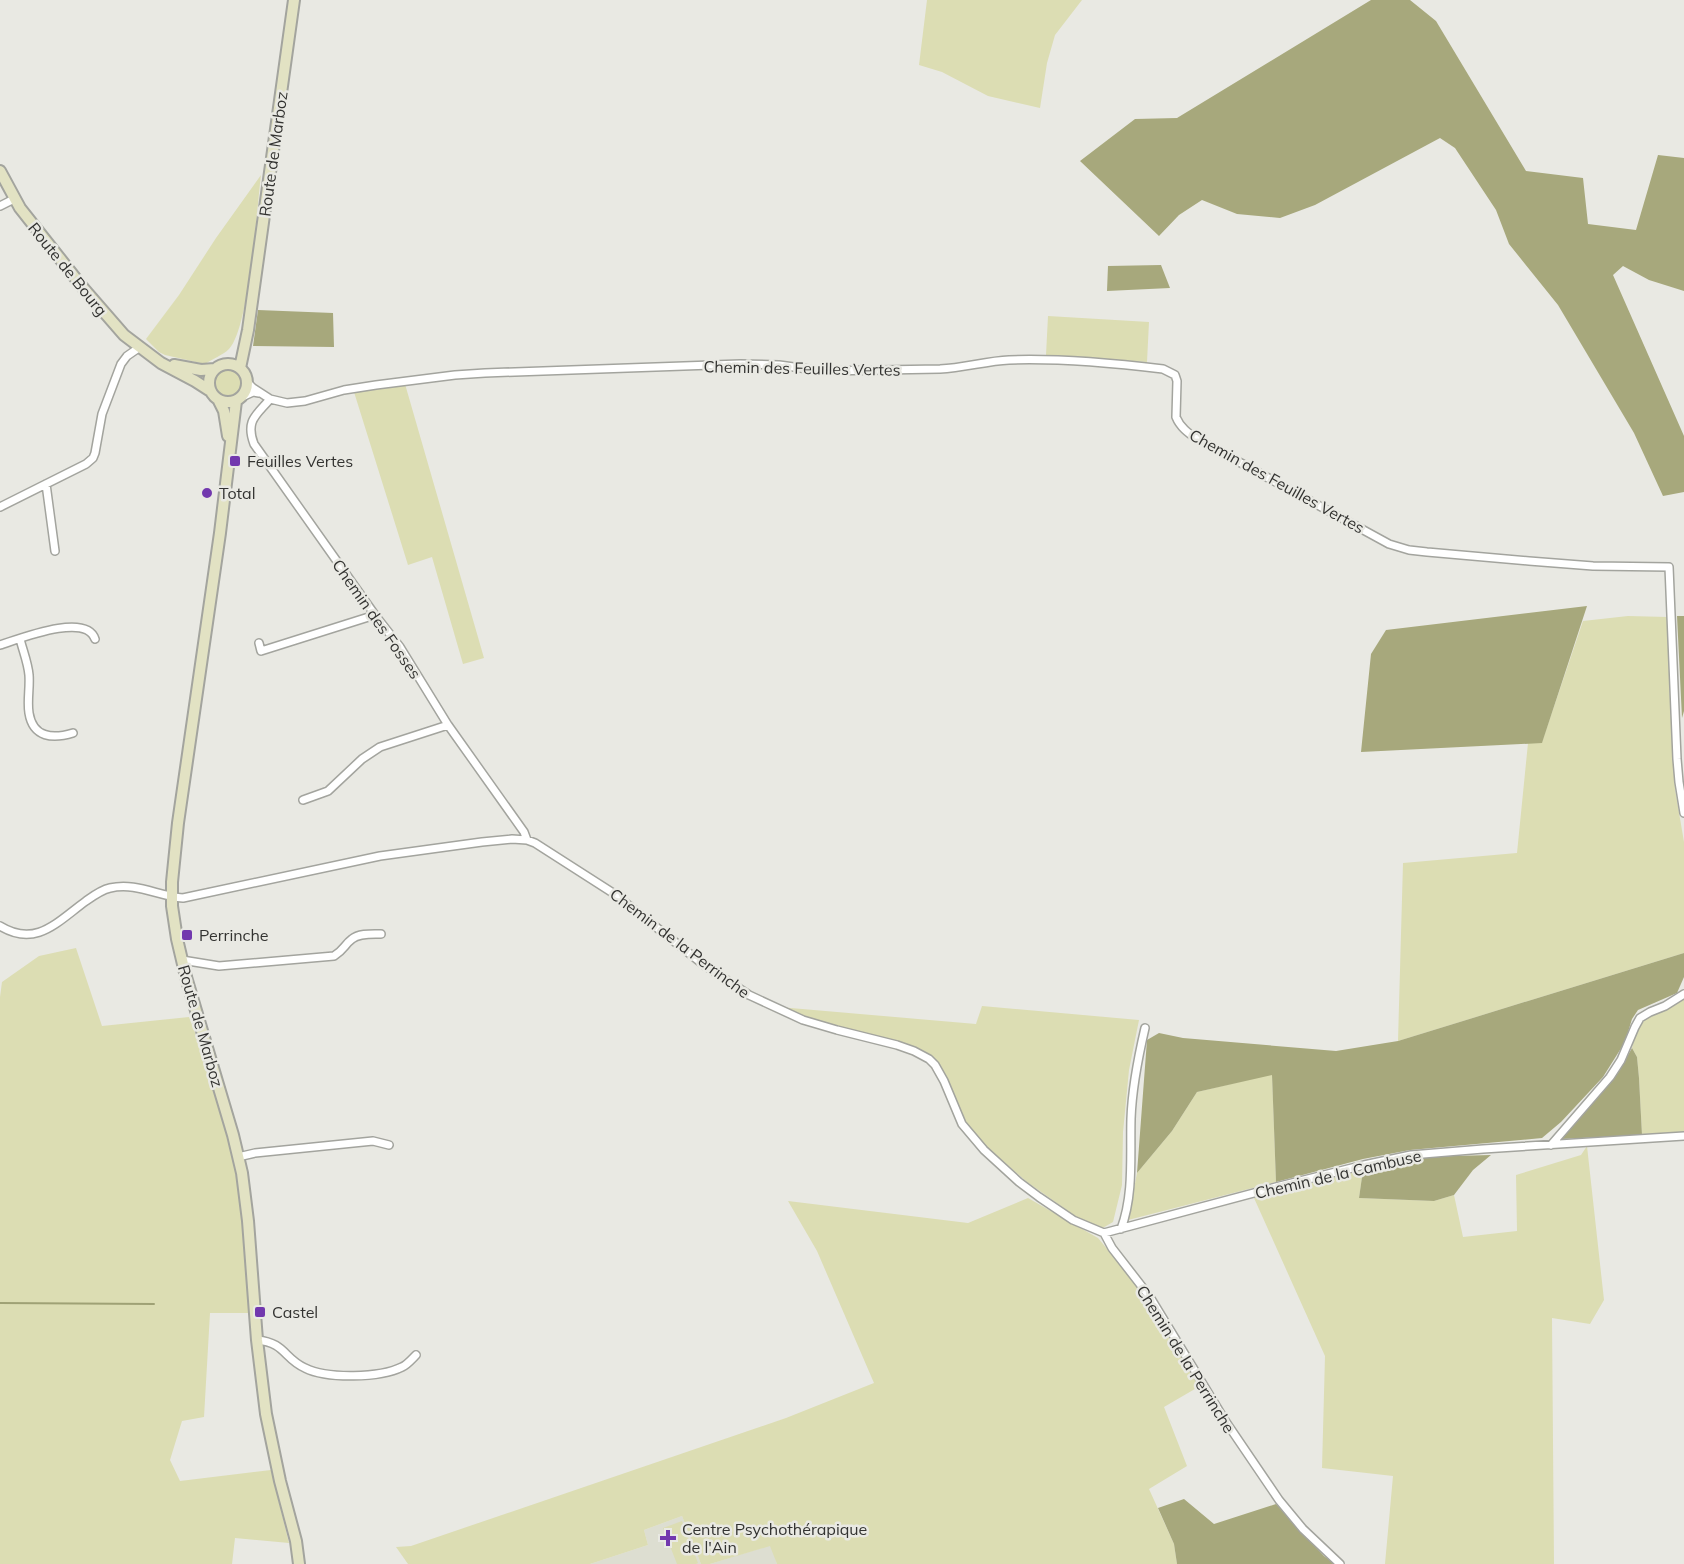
<svg xmlns="http://www.w3.org/2000/svg" width="1684" height="1564" viewBox="0 0 1684 1564" font-family="Mulish,sans-serif">
	<style>
		.built { fill: #ddded1 }
		.green { fill: #dcddb3 }
		.forest { fill: #a7a87c }
		.lines { fill: none; stroke-linecap: round; stroke-linejoin: round }
		.stream { stroke: #9fa175; stroke-width: 2 }
		.street-casing { stroke: #a3a49e; stroke-width: 10 }
		.secondary-casing { stroke: #a3a49e; stroke-width: 14 }
		.street { stroke: #fff; stroke-width: 7 }
		.secondary { stroke: #e2e2c3; stroke-width: 10 }
		.poi-dot { fill: #7238ae; stroke: #e9e9e3; stroke-width: 2 }
		.labels { text-anchor: middle; stroke-width: 5; stroke-linejoin: round; paint-order: stroke }
		.street-label { font-size: 16px; fill: #333331; stroke: #e9e9e3 }
		.poi-label { font-size: 16px; fill: #333331; stroke: #e9e9e3; text-anchor: start }
	</style>
	<rect width="100%" height="100%" fill="#e9e9e3"/>
	<path class="built" d="M682,1516l19,48h-111l58,-19 -4,-15z
		M771,1545l6,19h-67z"/>
	<path class="green" d="M927,0h155l-27,35 -8,28 -7,45 -52,-12 -46,-24 -23,-7z
		M261,175c-4,33 -12,154 -32,174 -6,6 -17,10 -24,15l-40,-9 -6,-3 -13,-13 33,-44 37,-57z
		M1048,316l101,6 -2,40 -101,-7z
		M213 383a14 14 0 1 1 28 0a14 14 0 1 1-28 0Z
		M405,384l79,274 -21,6 -31,-107 -24,8 -54,-173z
		M1628,616l40,1 2,85 5,87 9,53v111l-286,88 5,-178 114,-10 11,-110 14,-1 41,-121z
		M76,948l26,78 87,-9c16,41 31,84 41,127 12,56 15,112 20,169h-40l-6,104 -22,4 -12,39 10,21 91,-11 18,73 -54,-5 -3,26h-232v-567l2,-15 37,-26z
		M1684,999v133l-42,3 -3,-57 -2,-21 -5,-9c3,-11 6,-24 16,-31 11,-8 25,-10 36,-18z
		M982,1006l157,14 -10,50 -6,62 -1,53 -9,37 -12,7 -23,-11 -51,-36 -45,-39 -17,-21 -24,-56 -17,-15 -21,-7 -79,-20 -45,-17 197,17z
		M1272,1074l4,108 -148,38 9,-47 35,-42 25,-39z
		M1587,1146l17,154 -14,24 -38,-6 2,246h-169l8,-88 -71,-8 3,-112 -71,-158 109,-28 -4,28 75,3 20,-6 9,42 54,-6 -1,-56 65,-20z
		M1028,1198l70,40 45,54 57,94 -36,21 23,59 -38,23 25,55 3,20h-400l-7,-18 -60,18h-9l-19,-48 -38,14 4,15 -58,19h-182l-12,-17 15,-1 375,-128 88,-35 -57,-132 -29,-50 180,22z
		M682,1521l16,42 -2,1h-19l-14,-36z"/>
	<path class="forest" d="M1371,0h39l26,21 90,150 57,7 5,46 48,6 22,-75 26,3v133l-35,-11 -26,-14 -10,9 71,161v56l-21,4 -29,-63 -76,-128 -49,-61 -13,-34 -41,-62 -15,-10 -125,67 -35,13 -43,-4 -35,-14 -23,15 -20,21 -79,-75 55,-42 42,-1z
		M1161,265l9,23 -63,3 1,-25z
		M258,310l75,3 1,34 -81,-1z
		M1587,606l-45,137 -181,9 10,-98 15,-24z
		M1677,616h7v95l-2,7z
		M1684,953v24l-7,16 -39,17 -6,9 -7,23 -22,35 -42,45 -19,16 -132,12 -47,9 -87,23 -4,-107 -75,17 -25,39 -35,42 10,-133 12,-7 24,5 153,13 62,-10z
		M1632,1048l5,9 2,21 3,57 -80,4v-4l56,-62z
		M1491,1155l-18,15 -19,25 -20,6 -75,-3 4,-28 54,-13z
		M1184,1499l30,25 62,-20 48,52 11,8h-158l-3,-20 -16,-36z"/>
	<g class="lines">
		<path class="stream" d="M0,1303l154,1"/>
		<defs>
			<path id="street" d="M0,206l14,-7
				M247,382l6,6 17,11 17,4 18,-2 39,-11 32,-5 79,-10 30,-2 255,-9 39,1 44,6 117,-2c24,-1 46,-8 69,-9 51,-2 103,3 154,9l12,6 2,6 -1,36c4,10 12,16 21,22l192,105 20,6 18,2 102,9 64,5 76,1 8,192 2,23 5,31
				M242,397l11,-5 6,1
				M270,399c-13,16 -25,21 -16,45l121,171 25,32 48,78 76,107 3,8
				M46,484l9,67
				M0,507l86,-43 7,-6 2,-5 7,-39 19,-50 6,-8 13,-9
				M20,639c3,12 8,24 9,36 1,13 -2,26 0,38 4,25 24,26 44,20
				M259,643l2,8 114,-36
				M0,645c19,-6 86,-33 95,-6
				M303,800l25,-9 34,-32 18,-12 68,-22
				M0,926c36,22 57,-4 86,-25 7,-5 15,-11 24,-13 26,-6 48,8 73,10l197,-42 102,-14 30,-3 15,1 8,3 78,50 91,72 45,30 54,25 34,10 60,15 17,6 15,8 6,6 9,16 18,43 22,26 35,32 20,15 34,23 31,13 8,15 38,49 76,125 53,78 24,29 37,35
				M182,960l37,6 115,-10c11,-7 10,-11 18,-17 7,-6 20,-5 29,-5
				M1551,1145l59,-68 11,-17 14,-33 5,-9 10,-6 15,-6 19,-12
				M238,1157l17,-4 118,-12 16,4
				M1121,1229c13,-35 9,-73 10,-110 1,-31 7,-61 14,-91
				M1104,1233l172,-46 88,-22 47,-10 72,-6 201,-13
				M257,1340c29,3 26,18 48,28 22,11 75,10 97,-1 5,-2 10,-8 14,-12"/>
			<path id="secondary" d="M0,171l20,37 64,81 40,46 37,28 34,18 14,9
				M209 383a19 19 0 1 1 38 0a19 19 0 1 1-38 0Z
				M174,365l27,5 14,-1
				M240,368l8,-38 46,-330
				M219,401l5,10 4,25
				M236,401l-16,132 -42,290 -6,59v24l5,33 9,38 47,158 9,38 6,48 9,119 9,74 14,67 16,60 3,23"/>
		</defs>
		<use href="#street" class="street-casing"/>
		<use href="#secondary" class="secondary-casing"/>
		<use href="#street" class="street"/>
		<use href="#secondary" class="secondary"/>
	</g>
	<g class="poi-dot">
		<rect x="229" y="455" width="12" height="12" rx="3"/>
		<circle cx="207" cy="493" r="6"/>
		<rect x="181" y="929" width="12" height="12" rx="3"/>
		<rect x="254" y="1306" width="12" height="12" rx="3"/>
		<path d="M665 1529h6v6h6v6h-6v6h-6v-6h-6v-6h6z"/>
	</g>
	<g class="labels">
		<g class="street-label">
			<text transform="translate(273 154) rotate(-82)" y="6">Route de Marboz</text>
			<text transform="translate(68 269) rotate(51)" y="6">Route de Bourg</text>
			<text transform="translate(802 368) rotate(1)" y="6">Chemin des Feuilles Vertes</text>
			<text transform="translate(1277 481) rotate(29)" y="6">Chemin des Feuilles Vertes</text>
			<text transform="translate(377 619) rotate(55)" y="6">Chemin des Fosses</text>
			<text transform="translate(680 943) rotate(37)" y="6">Chemin de la Perrinche</text>
			<text transform="translate(201 1026) rotate(74)" y="6">Route de Marboz</text>
			<text transform="translate(1338 1174) rotate(-13)" y="6">Chemin de la Cambuse</text>
			<text transform="translate(1186 1359) rotate(58)" y="6">Chemin de la Perrinche</text>
		</g>
		<g class="poi-label">
			<text x="247" y="467">Feuilles Vertes</text>
			<text x="219" y="499">Total</text>
			<text x="199" y="941">Perrinche</text>
			<text x="272" y="1318">Castel</text>
			<text x="682" y="1535">Centre Psychothérapique<tspan x="682" dy="18">de l'Ain</tspan></text>
		</g>
	</g>
</svg>
